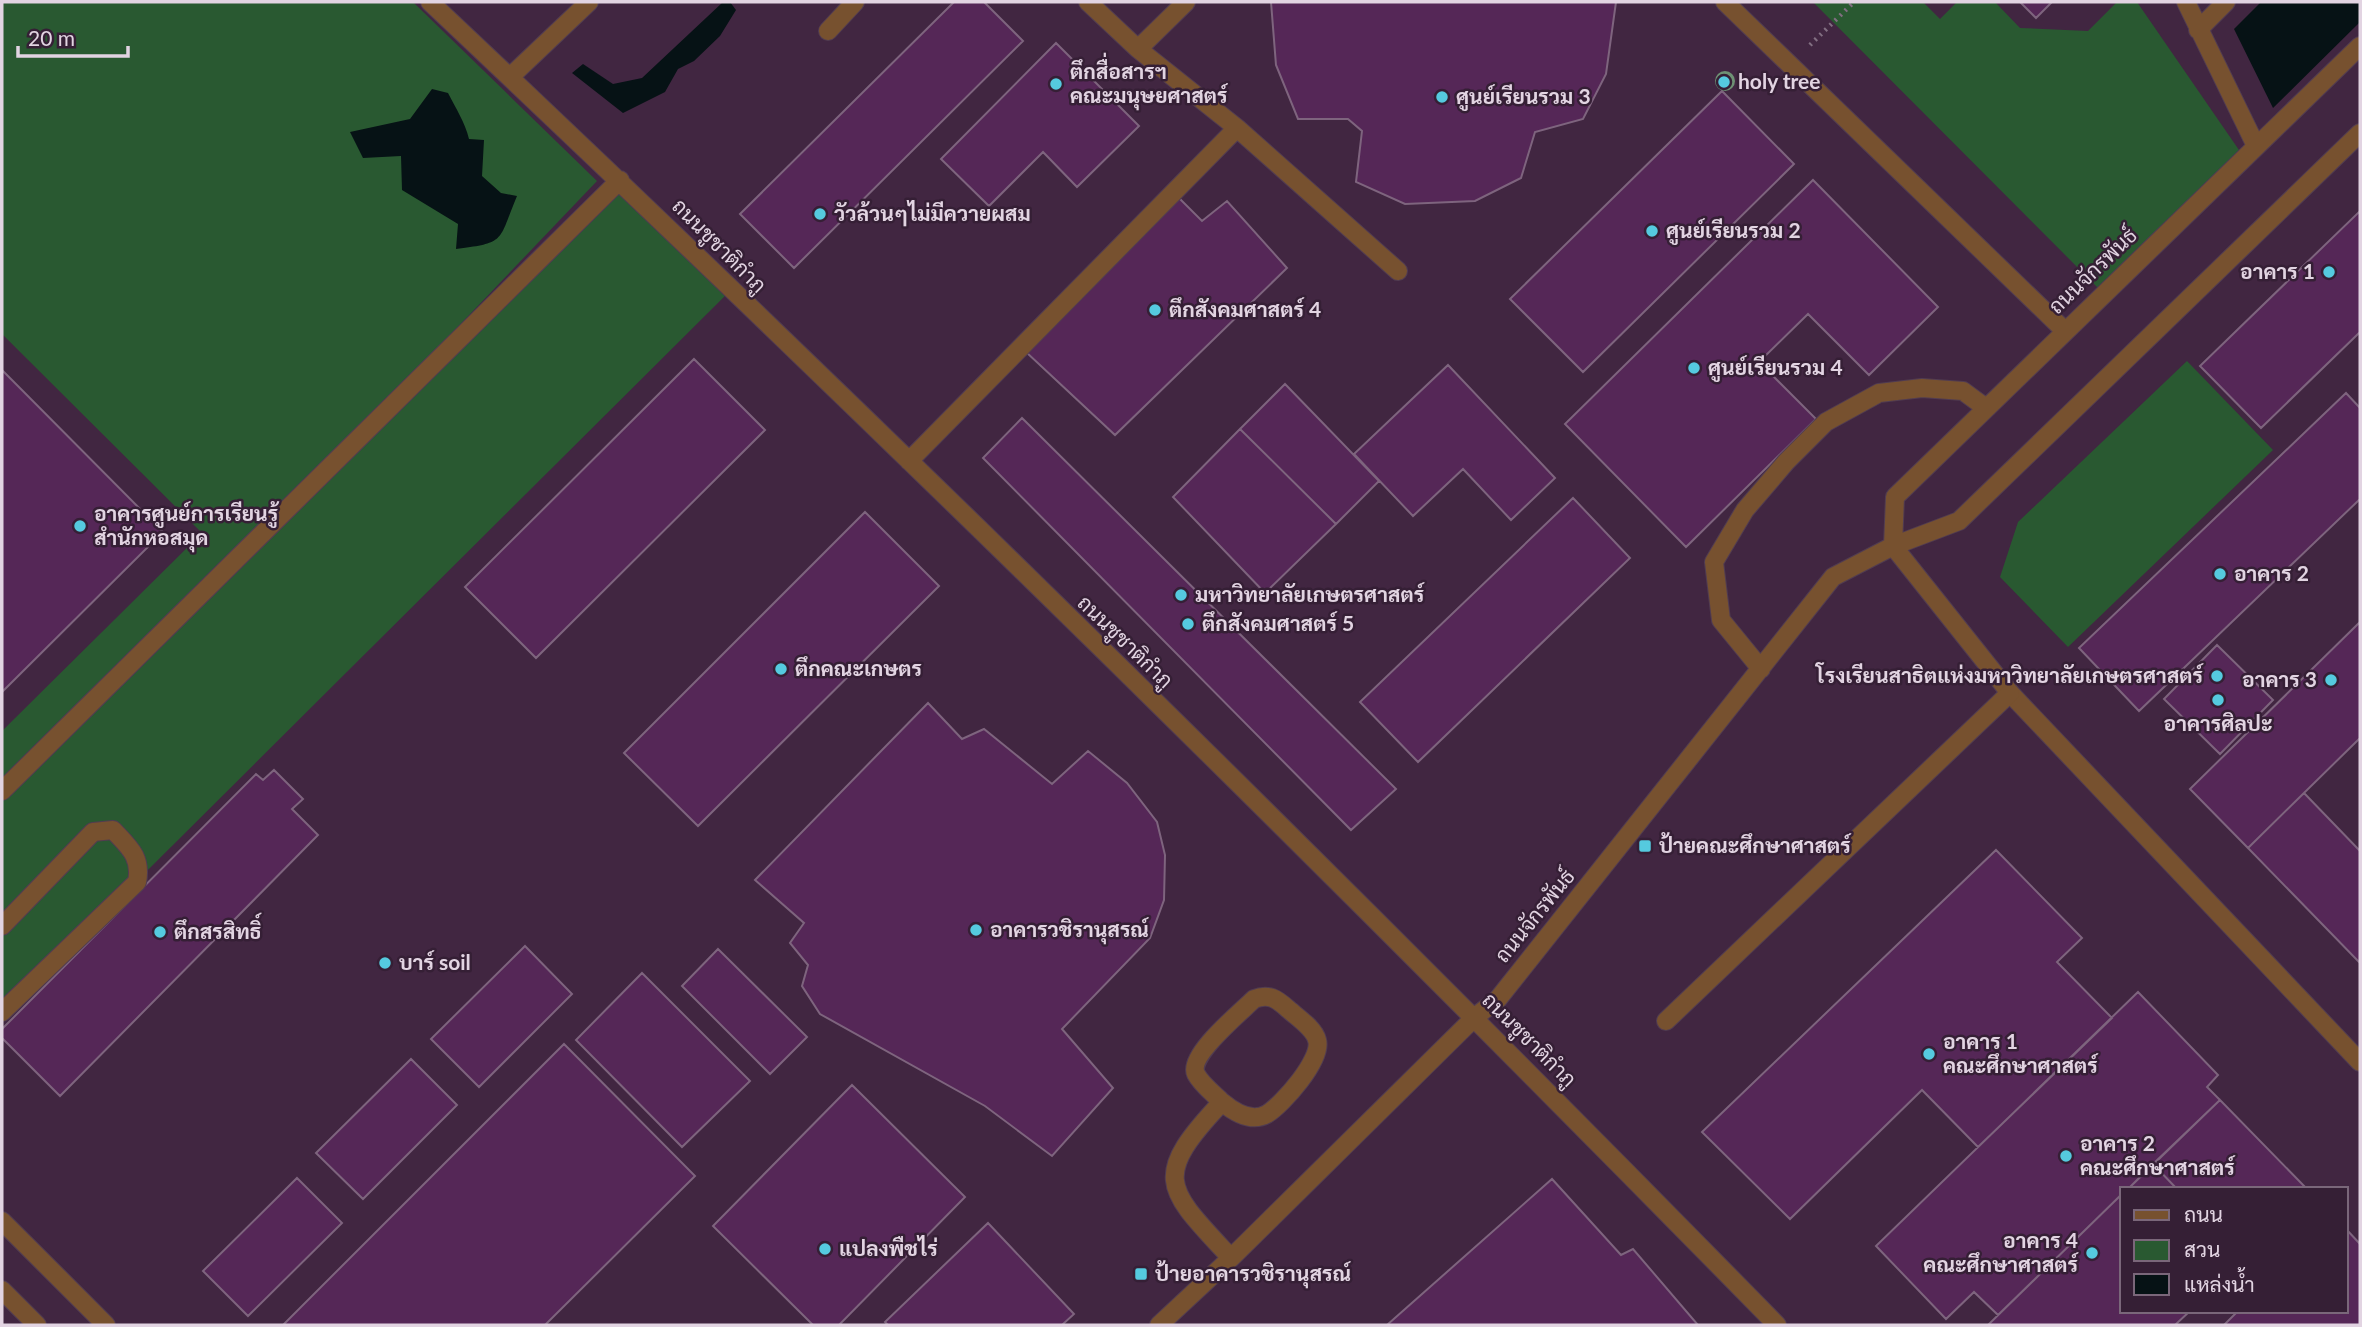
<svg xmlns="http://www.w3.org/2000/svg" width="2362" height="1327" viewBox="0 0 2362 1327" font-family="Lato,Sarabun,sans-serif">
	<style>
		.built { fill: #412641; fill-rule: evenodd }
		.green { fill: #295931 }
		.water { fill: #061215 }
		.building { fill: #552757; stroke: #7e647e; stroke-width: 2 }
		.lines { fill: none; stroke-linecap: round; stroke-linejoin: round }
		.lane-casing { stroke: #513c51; stroke-width: 20 }
		.street-casing { stroke: #513c51; stroke-width: 20 }
		.path { stroke: #826f82; stroke-width: 4.5; stroke-dasharray: 2 5; stroke-linecap: butt }
		.lane { stroke: #77512f; stroke-width: 18 }
		.street { stroke: #77512f; stroke-width: 18 }
		.tree { fill: #6e9174 }
		.poi-dot { fill: #55cadf; stroke: #351f35; stroke-width: 2.5 }
		.labels { text-anchor: middle; stroke-width: 5; stroke-linejoin: round; paint-order: stroke }
		.poi-label { font-size: 21px; font-weight: bold; fill: #e2d4e2; stroke: #351f35; text-anchor: start }
		.street-label { font-size: 21px; fill: #e2d4e2; stroke: #351f35 }
	</style>
	<rect width="100%" height="100%" fill="#351f35"/>
	<path class="built" d="M2,2h2358v1323h-2358zM2122,1189h224v122h-224z"/>
	<path class="green" d="M2,2h411l184,179 -331,347 354,-348 111,110 -729,725v-284l200,-198 -200,-199z
		M1813,2h110l17,17 17,-17h38l25,26 68,3 29,-29h20l102,148 -140,139z
		M2187,361l86,89 -205,197 -68,-70 18,-55z"/>
	<path class="water" d="M723,2h7l6,8 -16,26 -26,25 -16,8 -13,23 -42,21 -51,-40 11,-9 30,20 29,-6z
		M2261,2h99v20l-87,86 -39,-79z
		M432,89l16,4c8,16 17,29 21,46l15,1 -2,36 19,17 16,3c-19,45 -10,47 -61,53l2,-25 -56,-34 -1,-34 -38,2 -13,-26 60,-13z"/>
	<path class="building" d="M954,2h30l39,39 -229,227 -54,-54z
		M1271,2h345l-10,72 -23,45 -48,13 -14,46 -46,23 -70,3 -49,-22 6,-51 -14,-12h-50l-22,-54z
		M2020,2h32l-16,16z
		M1056,43l83,83 -62,61 -34,-35 -54,54 -48,-47z
		M1722,91l72,73 -211,208 -73,-73z
		M1813,180l125,127 -69,68 -61,-61 -49,48 57,57 -130,128 -121,-123z
		M1177,196l25,25 25,-20 60,67 -172,167 -89,-83z
		M2360,211v121l-99,96 -61,-62z
		M694,359l71,71 -229,228 -71,-71z
		M1448,365l107,113 -44,42 -48,-51 -50,47 -59,-62z
		M2,370l161,162 -161,160z
		M1285,384l94,97 -43,43 -96,-95z
		M2346,393l14,15v91l-221,212 -60,-63z
		M1022,418l374,371 -45,41 -368,-372z
		M1240,429l96,95 -71,69 -92,-96z
		M1573,498l57,60 -212,204 -58,-60z
		M865,512l74,74 -241,240 -74,-73z
		M2360,622v116l-112,110 -58,-59z
		M2217,645l56,55 -53,54 -56,-55z
		M928,703l34,36 22,-10 68,55 36,-33 39,32 30,39 8,33 -1,45 -14,38 -88,91 51,59 -61,68 -67,-50 -165,-92 -18,-28 6,-21 -18,-22 14,-20 -49,-43z
		M274,770l29,29 -11,10 26,26 -258,261 -58,-58v-9l254,-255 7,6z
		M2304,793l56,58v112l-112,-115z
		M1996,850l86,88 -25,24 55,56 -134,129 -56,-57 -132,129 -88,-87z
		M525,946l47,48 -93,93 -48,-48z
		M718,949l89,88 -37,37 -88,-88z
		M642,973l108,108 -68,66 -106,-107z
		M2138,992l80,83 -11,12 13,13 -92,89h-6v5l-124,121 -24,-23 -28,27 -70,-73z
		M564,1044l131,132 -150,149h-262z
		M411,1059l46,46 -94,94 -47,-46z
		M852,1085l113,112 -126,128h-26l-100,-99z
		M2220,1100l87,89h-130l-24,-25z
		M2153,1164l24,25h-49z
		M297,1178l45,45 -94,93 -45,-45z
		M1552,1179l69,76 12,-6 65,76h-311z
		M2122,1194v117h68l-15,14h-187z
		M988,1223l86,91 -12,11h-174l-3,-3z
		M2346,1229l14,15v81h-136l14,-14h108z"/>
	<g class="lines">
		<defs>
			<path id="lane" d="M430,2c458,432 907,874 1347,1323
				M1088,2l50,47 99,79 161,143
				M1725,2l339,328
				M2186,2l70,144
				M2198,30l28,-28
				M828,31l27,-29
				M2360,46l-465,451 -2,49 117,147 350,369
				M1138,49l48,-47
				M510,77l79,-75
				M909,461l328,-333
				M1761,669l-40,-49 -7,-58 31,-52 41,-48 40,-40 53,-29 43,-5 41,3 23,17
				M2,791l618,-611
				M2,926l91,-94 20,-2c16,17 29,27 24,52l-135,130
				M1222,1102c-8,-8 -21,-18 -26,-28 -9,-18 45,-62 58,-75 15,-6 23,0 34,10 9,8 26,19 29,31 6,19 -35,65 -50,74 -16,9 -33,-2 -45,-12 -72,76 -56,86 9,156
				M2,1221l104,104
				M2,1290l35,35
				M1159,1325l72,-67 244,-241 23,-18 335,-422 60,-31 66,-25 401,-388"/>
			<path id="street" d="M1666,1021l344,-328"/>
		</defs>
		<use href="#lane" class="lane-casing"/>
		<use href="#street" class="street-casing"/>
		<path class="path" d="M1810,45l44,-43"/>
		<use href="#lane" class="lane"/>
		<use href="#street" class="street"/>
	</g>
	<circle class="tree" cx="1725" cy="81" r="10"/>
	<g class="poi-dot">
		<circle cx="1724" cy="82" r="7"/>
		<circle cx="1056" cy="84" r="7"/>
		<circle cx="1442" cy="97" r="7"/>
		<circle cx="820" cy="214" r="7"/>
		<circle cx="1652" cy="231" r="7"/>
		<circle cx="2329" cy="272" r="7"/>
		<circle cx="1155" cy="310" r="7"/>
		<circle cx="1694" cy="368" r="7"/>
		<circle cx="80" cy="526" r="7"/>
		<circle cx="2220" cy="574" r="7"/>
		<circle cx="1181" cy="595" r="7"/>
		<circle cx="1188" cy="624" r="7"/>
		<circle cx="781" cy="669" r="7"/>
		<circle cx="2217" cy="676" r="7"/>
		<circle cx="2331" cy="680" r="7"/>
		<circle cx="2218" cy="700" r="7"/>
		<rect x="1638" y="839" width="14" height="14" rx="3.5"/>
		<circle cx="976" cy="930" r="7"/>
		<circle cx="160" cy="932" r="7"/>
		<circle cx="385" cy="963" r="7"/>
		<circle cx="1929" cy="1054" r="7"/>
		<circle cx="2066" cy="1156" r="7"/>
		<circle cx="825" cy="1249" r="7"/>
		<circle cx="2092" cy="1253" r="7"/>
		<rect x="1134" y="1267" width="14" height="14" rx="3.5"/>
	</g>
	<g class="labels">
		<g class="poi-label">
			<text x="1070" y="79">ตึกสื่อสารฯ<tspan x="1070" dy="24">คณะมนุษยศาสตร์</tspan></text>
			<text x="1738" y="89">holy tree</text>
			<text x="1456" y="104">ศูนย์เรียนรวม 3</text>
			<text x="834" y="221">วัวล้วนๆไม่มีควายผสม</text>
			<text x="1666" y="238">ศูนย์เรียนรวม 2</text>
			<text x="2315" y="279" text-anchor="end">อาคาร 1</text>
			<text x="1169" y="317">ตึกสังคมศาสตร์ 4</text>
			<text x="1708" y="375">ศูนย์เรียนรวม 4</text>
			<text x="94" y="521">อาคารศูนย์การเรียนรู้<tspan x="94" dy="24">สำนักหอสมุด</tspan></text>
			<text x="2234" y="581">อาคาร 2</text>
			<text x="1195" y="602">มหาวิทยาลัยเกษตรศาสตร์</text>
			<text x="1202" y="631">ตึกสังคมศาสตร์ 5</text>
			<text x="795" y="676">ตึกคณะเกษตร</text>
			<text x="2203" y="683" text-anchor="end">โรงเรียนสาธิตแห่งมหาวิทยาลัยเกษตรศาสตร์</text>
			<text x="2317" y="687" text-anchor="end">อาคาร 3</text>
			<text x="2218" y="731" text-anchor="middle">อาคารศิลปะ</text>
			<text x="1659" y="853">ป้ายคณะศึกษาศาสตร์</text>
			<text x="990" y="937">อาคารวชิรานุสรณ์</text>
			<text x="174" y="939">ตึกสรสิทธิ์</text>
			<text x="399" y="970">บาร์ soil</text>
			<text x="1943" y="1049">อาคาร 1<tspan x="1943" dy="24">คณะศึกษาศาสตร์</tspan></text>
			<text x="2080" y="1151">อาคาร 2<tspan x="2080" dy="24">คณะศึกษาศาสตร์</tspan></text>
			<text x="2078" y="1248" text-anchor="end">อาคาร 4<tspan x="2078" dy="24">คณะศึกษาศาสตร์</tspan></text>
			<text x="839" y="1256">แปลงพืชไร่</text>
			<text x="1155" y="1281">ป้ายอาคารวชิรานุสรณ์</text>
		</g>
		<g class="street-label">
			<text transform="translate(719 246) rotate(45)" y="7">ถนนชูชาติกำภู</text>
			<text transform="translate(2093 271) rotate(-44)" y="7">ถนนจักรพันธ์</text>
			<text transform="translate(1125 642) rotate(44)" y="7">ถนนชูชาติกำภู</text>
			<text transform="translate(1535 916) rotate(-51)" y="7">ถนนจักรพันธ์</text>
			<text transform="translate(1529 1040) rotate(45)" y="7">ถนนชูชาติกำภู</text>
		</g>
	</g>
	<rect width="2362" height="1327" fill="none" stroke="#e2d4e2" stroke-width="7"/>
	<rect x="2120" y="1187" width="228" height="126" fill="#351f35" stroke="#7a677a" stroke-width="2"/>
	<rect x="2134" y="1210" width="35" height="10" fill="#77512f" stroke="#7a677a" stroke-width="2"/>
	<text x="2184" y="1222" font-size="21" fill="#e2d4e2">ถนน</text>
	<rect x="2134" y="1240" width="35" height="21" fill="#295931" stroke="#7a677a" stroke-width="2"/>
	<text x="2184" y="1257" font-size="21" fill="#e2d4e2">สวน</text>
	<rect x="2134" y="1274" width="35" height="21" fill="#061215" stroke="#7a677a" stroke-width="2"/>
	<text x="2184" y="1292" font-size="21" fill="#e2d4e2">แหล่งน้ำ</text>
	<path d="M18 46v10h110v-10" fill="none" stroke="#e2d4e2" stroke-width="3.5"/>
	<text x="28" y="46" font-size="21" fill="#e2d4e2" stroke="#351f35" stroke-width="5" paint-order="stroke">20 m</text>
</svg>
